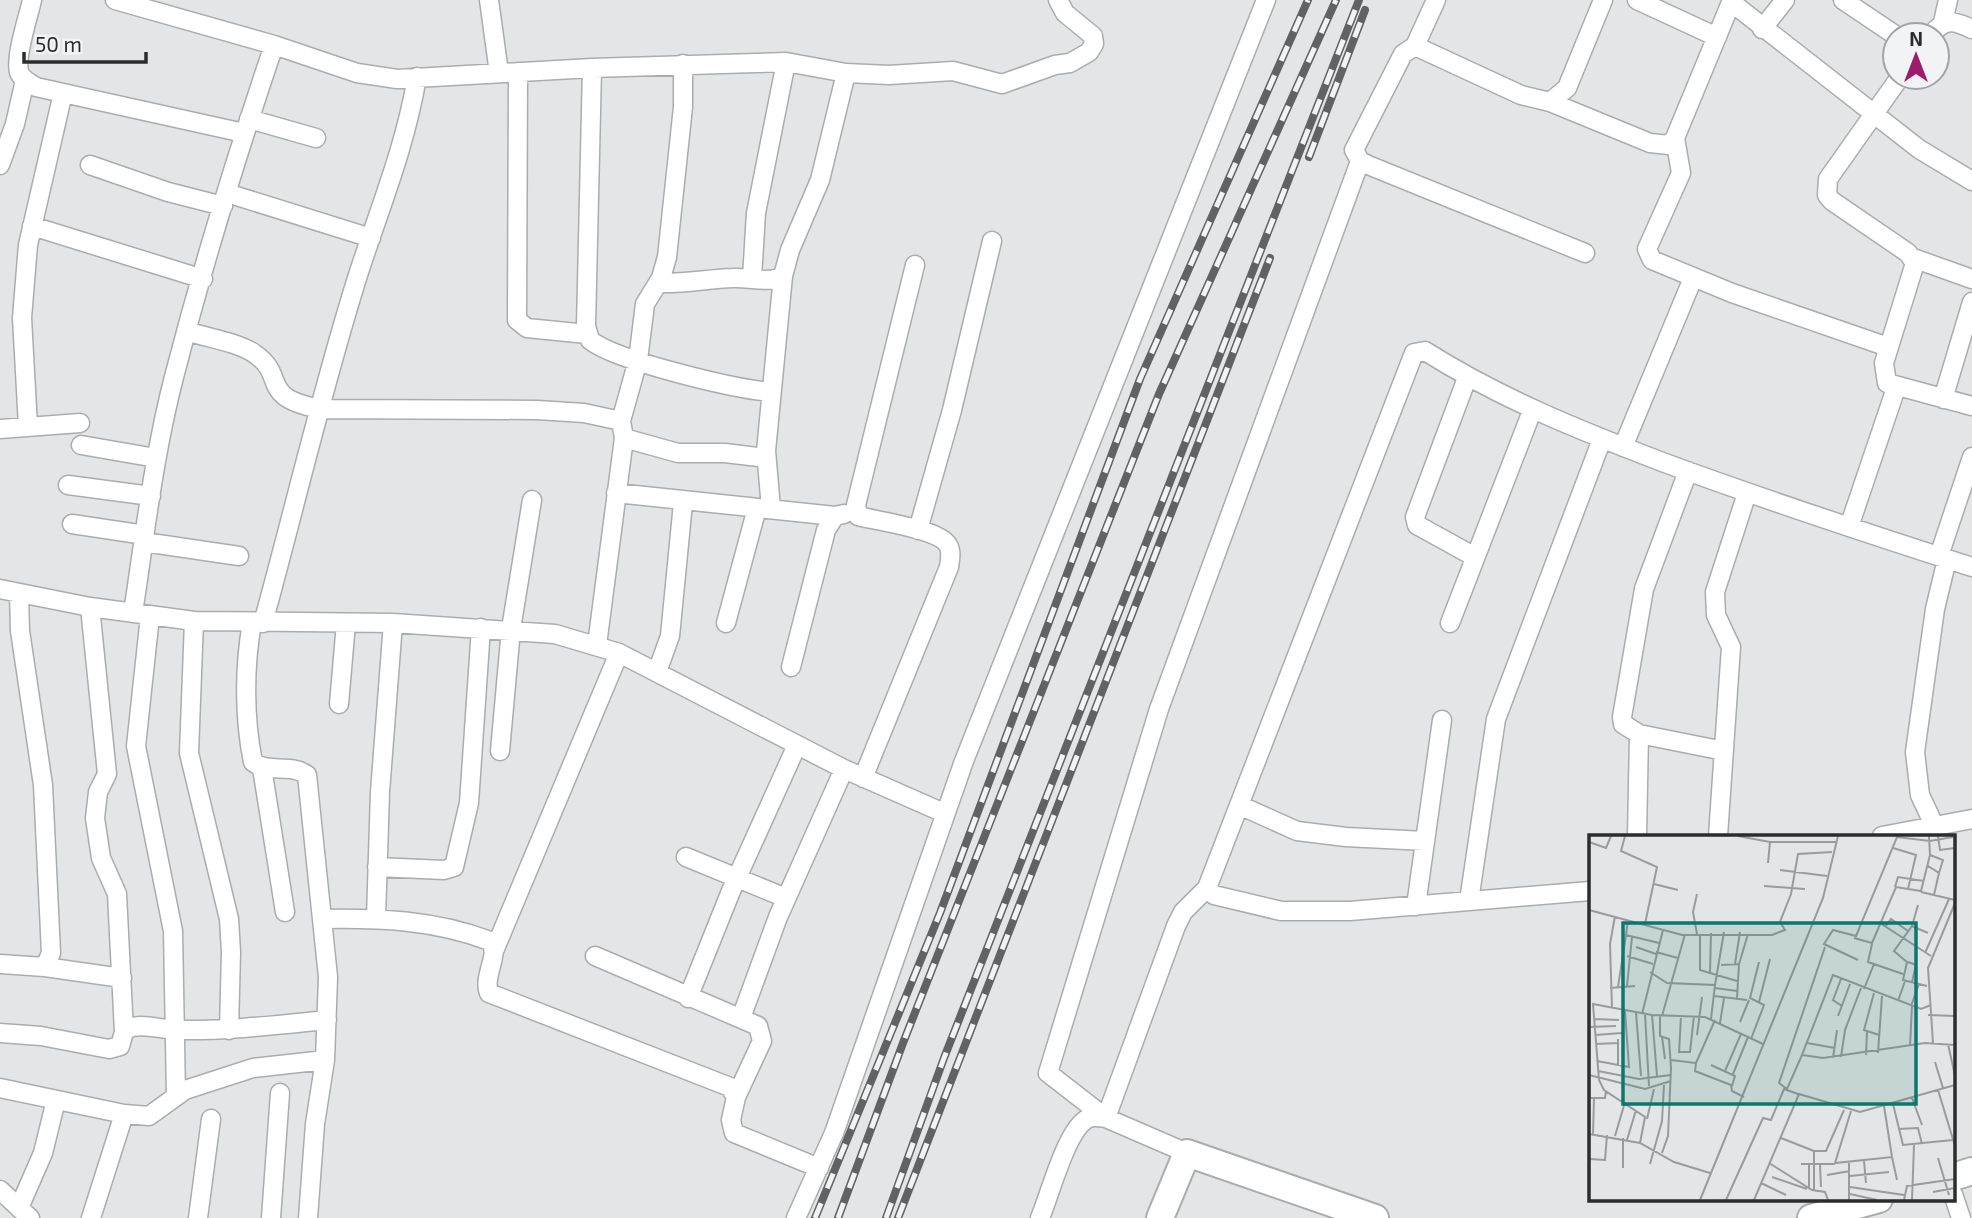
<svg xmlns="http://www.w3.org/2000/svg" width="1972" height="1218" viewBox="0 0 1972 1218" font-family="'Exo 2',sans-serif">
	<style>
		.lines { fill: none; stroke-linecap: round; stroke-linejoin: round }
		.minor-casing { stroke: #aaacad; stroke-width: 21 }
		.secondary-casing { stroke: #aaacad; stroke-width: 30 }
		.minor { stroke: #fff; stroke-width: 18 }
		.secondary { stroke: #fff; stroke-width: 26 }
		.rail-casing { stroke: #616263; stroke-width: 8 }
		.rail { stroke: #f1f3f5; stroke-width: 5; stroke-dasharray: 16; stroke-linecap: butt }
		.inset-road { fill: none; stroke: #9a9b9c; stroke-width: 2 }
		.view { fill: #0f766e; fill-opacity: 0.15; stroke: #0f766e; stroke-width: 3.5 }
		.inset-edge { fill: none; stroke: #2b2c2c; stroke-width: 3.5 }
	</style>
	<rect width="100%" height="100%" fill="#e4e5e7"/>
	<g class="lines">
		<defs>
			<path id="minor" d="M32,0c-4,18 -17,56 -13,72 3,8 11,11 17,15l208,46
				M115,0l159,45 83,28 40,6 195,-11 194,-6 60,11 43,2 64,-4 49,13 53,-19 15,-2 19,-11 5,-8 -1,-8 -28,-23 -7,-13
				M489,0l10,73
				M1637,0l80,37
				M1843,0l52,35
				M1731,2l188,147 53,32
				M1943,22l5,-22
				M1762,29l23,-29
				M1931,35c14,-17 22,-15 41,-6
				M1415,46l21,-46
				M592,68l-6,258 4,14c26,21 145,49 181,52
				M518,72l-1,248 10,8 60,6
				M1900,77l-72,102 -1,16 5,6 76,52 7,10 -31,100 3,20 85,23
				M1550,102l100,41 19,2 6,-7 57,-138
				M249,119l67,19
				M1675,138l6,35 -34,76 5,11 80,33 156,54
				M0,165l15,-41 10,-44
				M90,165l78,27 55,14
				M227,193l144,45
				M32,226l171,53
				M1585,253l-217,-88 -8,-4 -6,-11 49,-96 12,-8 106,49 29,7 17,-14 36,-88
				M1913,258l59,21
				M752,278l4,-65 30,-151
				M659,283c25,1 48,-4 74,-5 15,-1 36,6 50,-2l7,-26 30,-70 26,-107
				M187,331c20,7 51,11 68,23 33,23 2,43 66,55l216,1 47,3 37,8 3,17 -27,207
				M1467,378l-52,139 2,8 58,32
				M1943,399l29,-97
				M621,421l17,-61 7,-56 16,-26 6,-21 16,-150v-43
				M28,426l-6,-108 6,-73 35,-152
				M0,429l80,-6
				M624,438l54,15h47l41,5
				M81,445l75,13
				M1623,447l70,-169
				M1688,471l-44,118 -22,128 1,7 16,10 85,17
				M68,485l83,11
				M616,493l219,23
				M771,508l-5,-57 17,-175
				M72,524l73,11
				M1849,527l47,-139
				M918,530l34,-120 40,-169
				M144,542l95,14
				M1939,556l33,-99
				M0,589l90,18 104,14 199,2 162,11 64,19 225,116 100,44
				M90,607l17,167 -9,18 -3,26 6,40 16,36 7,138
				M133,613c12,-79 21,-159 41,-236 29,-112 63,-223 100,-332
				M150,616l-14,130 37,185 3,165
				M194,621l-5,132 40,166 2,33 -2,78
				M252,623c-8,44 -8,95 1,139 16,12 38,1 54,13l21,202 -3,83 -10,64 -7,94
				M263,623c32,-116 59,-234 95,-348 22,-68 47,-127 59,-198
				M726,623l31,-115
				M1450,623l82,-212
				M791,667l35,-137 9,-14 9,-2
				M657,672l13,-36 13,-133
				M339,704l7,-81
				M500,751l11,-122 21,-129
				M262,768l23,144
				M863,778l86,-211c1,-7 3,-15 -1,-22 -9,-16 -71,-24 -90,-29l-2,-11 59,-240
				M1239,805l58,26 49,6 79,4
				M1934,825l-14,-30 -5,-43 20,-143 12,-50
				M1637,836l2,-102
				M1718,836l13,-189 -15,-32 -1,-23 32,-99
				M1882,836l90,-17
				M686,857l100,41
				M377,867l67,3 10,-3 15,-64 12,-175
				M1207,888l-24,24 -7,14 -70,192 -58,-45 111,-364 201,-548
				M1590,891l-240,20h-69l-67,-16 -7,-7 207,-535 11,-2c76,48 156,80 240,112 101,37 204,71 307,104
				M1469,901l27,-182 106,-280
				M1416,906l26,-186
				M376,918l4,-126 13,-169
				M323,919c57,-1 112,1 167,22 11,14 -8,35 -1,52l241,94 6,10 -5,23 3,13 85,35
				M494,951l125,-298
				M595,956l163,70 4,15 -26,56
				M0,964l45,3 6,-14 -8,-168 -23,-154 -1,-37
				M45,967l77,11
				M688,998l43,-107 66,-146
				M741,1018l37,-101 66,-148
				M0,1033l41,3 68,13 11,-3 4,-14c10,-12 37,-2 52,-2 51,1 101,-5 151,-10
				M0,1088l124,26 25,2 36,-26 68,-22 72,-8
				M0,1190l30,28
				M1953,1194l8,24
				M19,1208l24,-55 13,-53
				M91,1218l33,-104
				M198,1218l13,-99
				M271,1218l9,-125
				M796,1218l38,-85 130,-372 302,-761
				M1040,1218c10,-24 25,-82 44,-97 7,-6 14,-4 22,-3l81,35"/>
			<path id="secondary" d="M1953,1177l19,-6
				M1160,1218l27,-65 188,65
				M1811,1218l68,-19"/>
		</defs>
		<use href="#minor" class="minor-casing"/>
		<use href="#secondary" class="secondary-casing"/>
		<use href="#minor" class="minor"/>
		<use href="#secondary" class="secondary"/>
		<defs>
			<path id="rail" d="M1309,157l56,-147
				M815,1218l125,-305 200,-534 168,-379
				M838,1218l65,-175 256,-649 177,-394
				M886,1218l58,-160 415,-1058
				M898,1218l372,-960"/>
		</defs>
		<use href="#rail" class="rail-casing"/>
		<use href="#rail" class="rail"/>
	</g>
	<g transform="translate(1589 835)">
		<rect width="366" height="366" fill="#e4e5e7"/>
		<path class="inset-road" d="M36,1l-4,15 36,16 -12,57M149,1l32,6M349,1l2,14 15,-2M0,7l17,6 5,-12M304,13l23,7 -8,34M341,20l13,5 -4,13M179,28l2,-21h66M339,31l11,7 -5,22M191,35l47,6M65,49l24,6M175,51l41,3M306,52l3,-10 26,4M332,57l34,8M0,75l93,25h90l13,-5 -5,-8 11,-28 7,-40 34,-2M39,85l-2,15 33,8M291,88l51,33M323,91l6,-21M296,92l6,-8 17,12M122,98l-1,40 27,8M108,99l-4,-22 4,-18M111,99v36l10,3M265,103l18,5 24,-56 25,4 9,-36 -1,-19M283,109l-4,18 35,12M47,112l20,7M67,117l22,6M336,118l24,-54M38,121l26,8M269,125l-34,-16 9,-14 23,6 41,-99 33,4 23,-4M319,127l8,3 -4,17M146,129l5,-32M132,130l18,-1 9,-30M61,137l17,11 48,2 -4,34M252,144l-8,21 9,6M126,150l9,-53M38,151l5,-49M338,151l-24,-6 4,-18 -13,-11 18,-25 16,7M29,152l8,-52M21,153l25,-2M126,153l22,3M275,154l10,-25M285,158l-10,37 15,5M125,161l33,4M148,163l2,-34M309,166l7,-20M170,167l11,-43M342,170l-10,4 -88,-34 -31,80 21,3 102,-15 30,2M322,171l8,-22M23,173l-2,-64 5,-28M47,178l5,63M53,179l21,-84M56,179l4,72M63,180l5,61M339,180l27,1M71,181v20l9,3 2,29 -3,68 -6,17M73,181l23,-82M249,181l12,-32M5,184l25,1M151,187l9,-22M131,188l4,-25M0,192l27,-1M6,200l27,-2M108,200l5,-38M73,202l3,22M29,204v27M162,204l13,-34 -14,-7 9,-36M218,208l28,5M344,208l-5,-75 27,-65M7,209l22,-1M359,209l7,32M321,211l2,-40M90,217h11l4,-36M90,218l2,-37M289,218l4,-57M213,220l-15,34 -8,-6 46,-136M277,220l1,-23M252,222l4,-27 16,-42M244,223l4,-28M82,225l25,3 -1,8 36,14 1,6 12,6M8,226l32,6 -4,-56M346,227l8,26M107,228l19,-43M122,230l24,11 -3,10M9,236l41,8 32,-4M136,236l16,-37M144,239l15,-37M0,240l56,14 26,-8M349,255l17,56M0,263h16l1,-7M323,263l10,27M304,269l10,41 50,-5M295,271l8,51M262,276l-16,52 57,-6 5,23M58,284l7,-30M309,294l20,-1 4,16M0,299l51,9 34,19 36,11M4,299l1,-36M26,301l10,-34M34,303v30M192,303l33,13v40M38,305l9,-30M51,308l5,-26 -41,-27 -5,-10 -6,-76 59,11 53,2 58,27M225,316h12l18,-41M349,323l11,37M0,324l16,1 2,-25M275,326l2,22M180,328l43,27 13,2 3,8M260,328v37M61,329l12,-43 2,-36M212,329h34M220,330v23M231,330l1,22M238,340l23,-4M261,341l39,-4M183,342l35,12M172,348l25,12M261,352l54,8M344,357l22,-4M261,359l27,6M111,365l123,-302 15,-62M137,365l37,-82 8,2 13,-31 14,5M165,365l45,-106 61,18 95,-27M315,365l3,-14 48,-7M323,365l2,-55"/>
		<path class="view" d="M34,88h293v181h-293z"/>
		<rect width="366" height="366" class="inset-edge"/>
	</g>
	<g transform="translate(1916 56)"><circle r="33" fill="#f1f3f5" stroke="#a2a3a5" stroke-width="2"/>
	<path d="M0-5L12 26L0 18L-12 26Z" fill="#9e1c6e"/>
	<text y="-10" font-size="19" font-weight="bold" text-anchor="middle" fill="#2b2c2c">N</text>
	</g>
	<path d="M24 52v10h122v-10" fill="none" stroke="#2b2c2c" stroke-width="3.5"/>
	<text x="35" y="52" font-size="21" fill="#2b2c2c" stroke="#f1f3f5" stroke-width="5" paint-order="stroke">50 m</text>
</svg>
